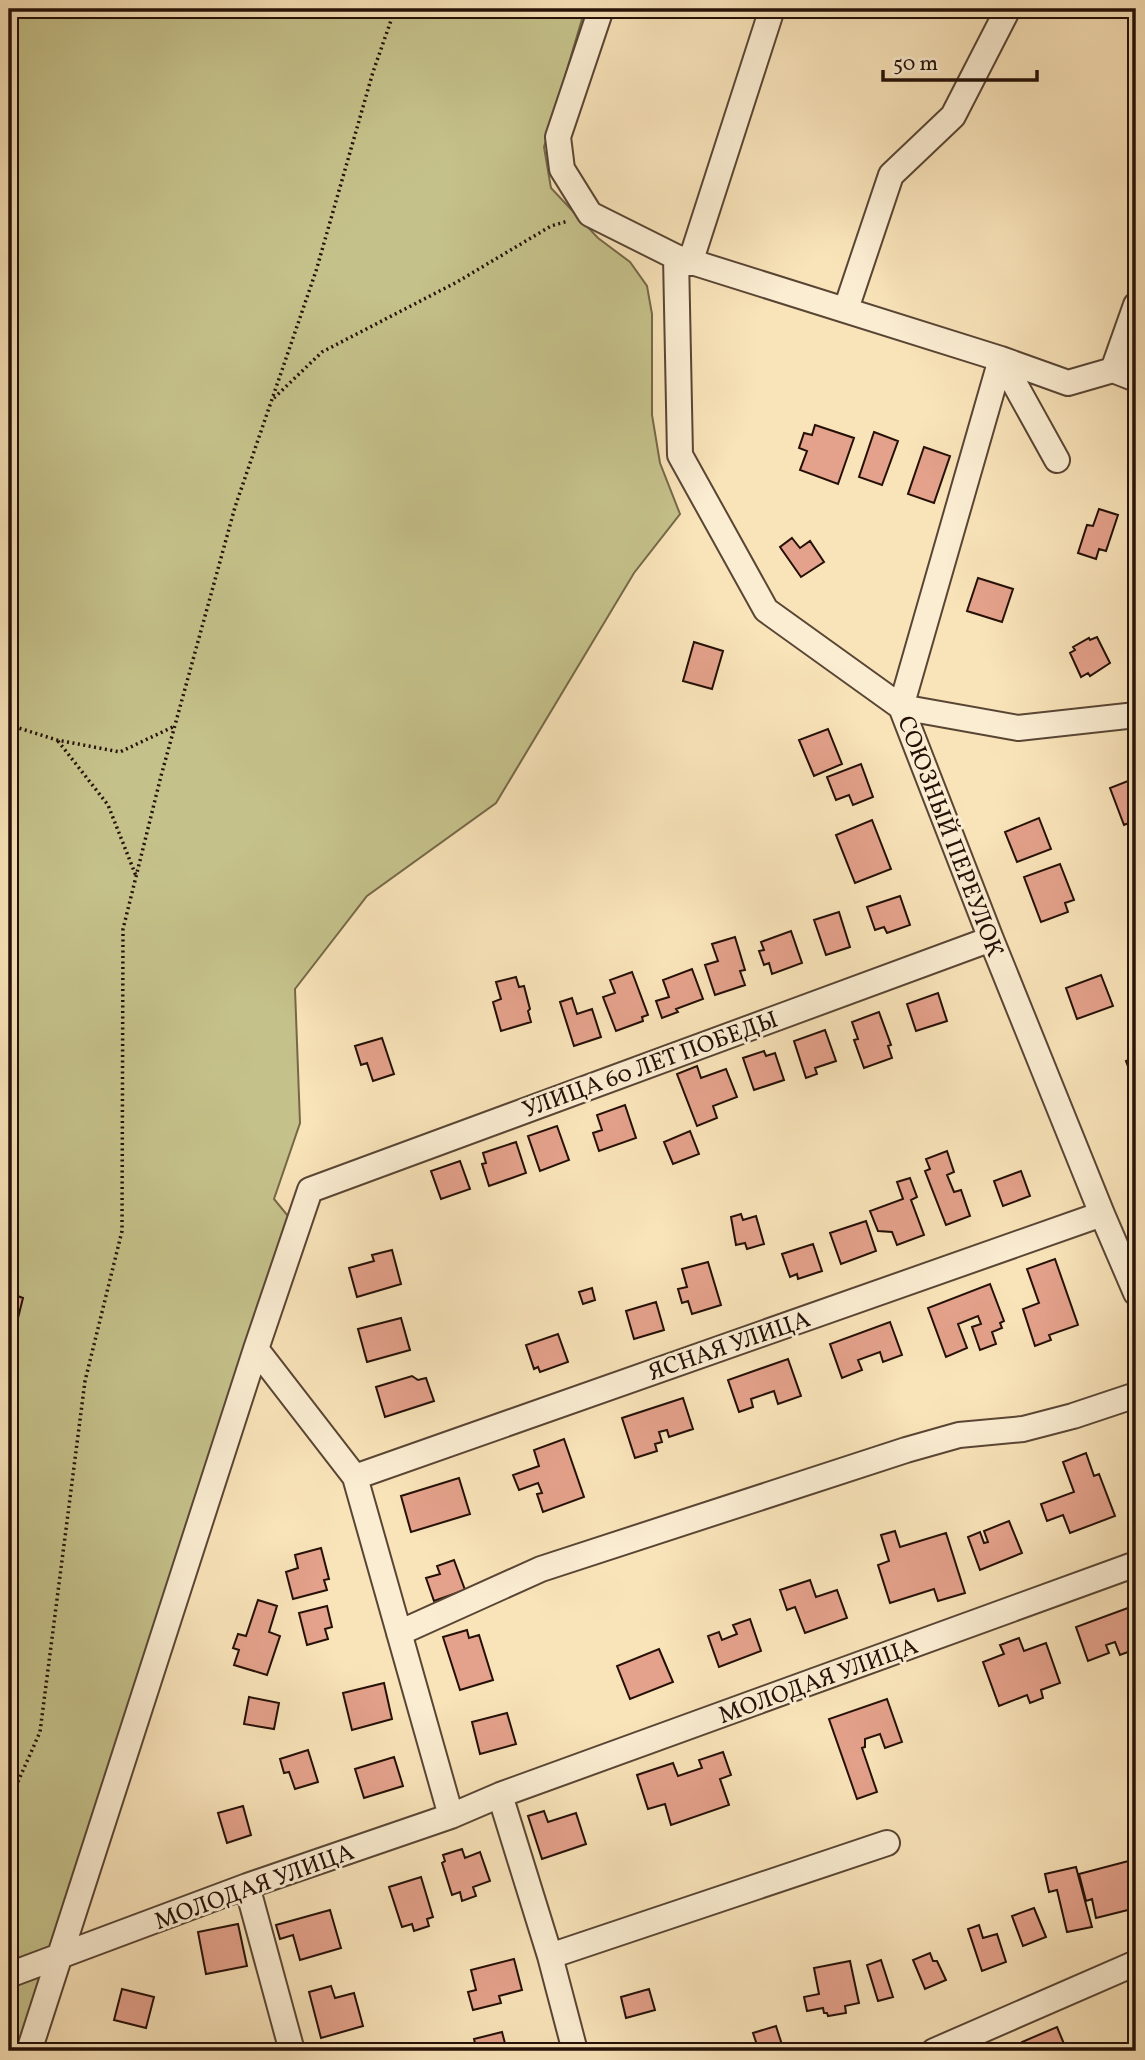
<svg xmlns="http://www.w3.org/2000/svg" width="1145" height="2060" viewBox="0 0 1145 2060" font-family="Vollkorn,serif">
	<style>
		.green { fill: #c5c18a; stroke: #746848; stroke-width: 2 }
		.building { fill: #e4a18b; stroke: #241007; stroke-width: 2 }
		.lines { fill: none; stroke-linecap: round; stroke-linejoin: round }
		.minor-casing { stroke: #594534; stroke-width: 28 }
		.path { stroke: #241007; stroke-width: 3.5; stroke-dasharray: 2 3.5; stroke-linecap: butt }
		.minor { stroke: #fbedd2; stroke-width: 24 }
		.labels { text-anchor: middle; stroke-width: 6; stroke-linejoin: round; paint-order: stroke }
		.street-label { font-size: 24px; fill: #241007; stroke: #fbedd2 }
	</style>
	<rect width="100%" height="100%" fill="#f9e3b9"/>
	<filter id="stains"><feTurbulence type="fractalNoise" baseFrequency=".00286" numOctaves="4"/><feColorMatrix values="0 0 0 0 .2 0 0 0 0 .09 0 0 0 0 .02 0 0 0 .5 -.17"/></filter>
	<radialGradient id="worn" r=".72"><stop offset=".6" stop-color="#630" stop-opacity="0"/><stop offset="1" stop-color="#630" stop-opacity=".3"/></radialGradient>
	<path class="green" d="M9,9h576l-41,138 7,41 47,50 32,24 17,24 5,28v101l8,48 20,51 -46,59 -138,230 -129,93 -72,93 5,134 -26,76 14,17 -271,835h-8z"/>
	<path class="building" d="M815,425l39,13 -16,46 -38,-14 7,-19 -8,-3 5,-15 8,2z
		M874,432l24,9 -16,44 -23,-8z
		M924,447l26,9 -16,47 -26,-9z
		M1099,509l19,6 -12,36 -7,-2 -3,10 -18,-6 9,-28 6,1z
		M792,538l8,10 10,-7 14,21 -23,15 -21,-30z
		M978,578l35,11 -11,33 -35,-11z
		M1097,637l13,26 -20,13 -2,-3 -7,4 -11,-24 5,-3 -2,-3 16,-9 1,2z
		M694,642l29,9 -11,38 -29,-8z
		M828,729l14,35 -28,12 -15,-36z
		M861,764l12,33 -20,8 -4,-10 -13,5 -9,-23z
		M1133,779l3,7v34l-12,5 -14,-37z
		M1039,818l12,31 -34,13 -12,-30z
		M872,820l19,49 -36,14 -19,-48z
		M1060,864l14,36 -9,3 3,9 -27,10 -17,-45z
		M900,896l10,29 -23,8 -3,-6 -9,3 -8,-23z
		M839,912l11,35 -24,8 -12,-35z
		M791,931l11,32 -30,11 -3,-11 -5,2 -5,-14 5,-1 -3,-8z
		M735,937l10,33 -5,1 5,14 -30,10 -10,-30 13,-4 -6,-17z
		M692,969l11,30 -27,10 2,3 -16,6 -6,-17 13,-4 -6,-17z
		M632,972l16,43 -6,2 1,4 -27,10 -13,-34 12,-4 -5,-13z
		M1101,975l12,31 -36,13 -11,-31z
		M516,977l3,10 5,-1 6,23 -2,2 3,11 -30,9 -8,-29 8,-3 -5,-17z
		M938,993l9,28 -31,10 -9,-27z
		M572,998l5,16 15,-5 9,28 -27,9 -14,-44z
		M879,1012l12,33 -3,1 4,12 -28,10 -10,-28 4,-1 -6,-17z
		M825,1030l11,31 -21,7 2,6 -11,4 -12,-37z
		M382,1038l12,36 -21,7 -6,-18 -6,2 -6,-19z
		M764,1051l2,5 9,-3 9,27 -30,10 -11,-32z
		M1136,1057v24l-2,1 -8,-21z
		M697,1066l4,12 25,-9 11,28 -24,9 4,12 -20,8 -20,-52z
		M625,1105l11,33 -37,13 -6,-18 9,-3 -5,-15z
		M557,1126l12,34 -29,11 -12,-35z
		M690,1131l9,23 -26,10 -9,-22z
		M516,1142l10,31 -37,13 -7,-22 4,-1 -3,-10z
		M947,1151l7,21 -7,3 7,17 7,-2 9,26 -24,9 -21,-54 5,-2 -4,-10z
		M460,1161l10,28 -29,10 -10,-28z
		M1021,1171l9,25 -27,10 -9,-25z
		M910,1178l7,19 -6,3 13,35 -27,10 -5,-13 -14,-1 -8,-20 33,-12 -6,-17z
		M741,1214l2,6 13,-4 8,28 -17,5 -2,-6 -9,2 -5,-28z
		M866,1221l10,30 -35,13 -11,-31z
		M813,1244l9,27 -24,8 -1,-5 -7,3 -8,-23z
		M392,1250l9,34 -44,13 -8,-29 25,-7 -2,-6z
		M1055,1259l23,66 -29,10 2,5 -16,6 -12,-37 16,-6 -12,-34z
		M708,1262l13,43 -29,9 -4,-13 -6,2 -4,-14 9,-2 -5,-18z
		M990,1284l14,37 -4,2 2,5 -10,4 4,12 -16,6 -8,-23 9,-3 -3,-8 -20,8 9,24 -21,9 -18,-49z
		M592,1288l3,12 -12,4 -4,-12z
		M9,1293l14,5 -14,56z
		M656,1302l8,28 -30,9 -8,-28z
		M401,1318l9,32 -43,12 -9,-33z
		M890,1322l12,33 -19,7 -3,-10 -22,8 4,10 -20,8 -12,-34z
		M558,1334l10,28 -28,10 -2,-5 -4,2 -8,-24z
		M788,1359l13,37 -23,8 -4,-13 -23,8 2,8 -14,5 -11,-32z
		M412,1376l6,4 8,-2 8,23 -49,16 -9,-30z
		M683,1398l10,31 -24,8 -2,-7 -8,2 3,10 -7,2 2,7 -22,7 -13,-40z
		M564,1439l20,58 -41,15 -6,-18 5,-1 -4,-10 -19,7 -6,-15 26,-9 -5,-16z
		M1086,1453l8,23 5,-2 16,42 -45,17 -7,-18 -16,6 -6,-17 33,-12 -11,-30z
		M459,1478l11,36 -59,18 -10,-36z
		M1009,1521l13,32 -42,17 -12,-33 12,-5 4,11 4,-1 -4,-11z
		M895,1531l5,16 46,-14 19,60 -27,8 -4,-12 -44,14 -12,-38 11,-4 -8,-26z
		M321,1548l8,31 -5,1 3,10 -34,9 -7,-27 12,-4 -3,-13z
		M454,1560l11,30 -31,11 -8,-23 14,-4 -3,-8z
		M810,1580l6,17 21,-7 10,28 -42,15 -10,-26 -8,3 -7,-20z
		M258,1600l19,6 -8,26 11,4 -13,39 -33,-10 5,-15 -6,-2 5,-14 8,2z
		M1136,1605v44l-16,6 -5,-13 -9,3 3,8 -21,8 -12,-34z
		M327,1606l5,21 -7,2 3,10 -21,6 -8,-32z
		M750,1619l11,32 -42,16 -11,-31 11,-4 3,8 15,-6 -4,-9z
		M467,1630l2,8 10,-3 14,45 -33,10 -17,-53z
		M1019,1638l5,13 22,-8 14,40 -19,7 2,8 -13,5 -3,-8 -28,11 -16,-44 21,-8 -4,-9z
		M659,1649l14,33 -43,17 -13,-33z
		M384,1683l8,36 -40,11 -9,-37z
		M249,1697l30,6 -5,26 -30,-5z
		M887,1699l15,43 -17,6 -5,-14 -15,5v8l-3,1 15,44 -20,7 -28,-80z
		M507,1713l9,31 -36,10 -8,-32z
		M308,1750l10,32 -23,7 -6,-17 -5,1 -4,-14z
		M723,1752l8,23 -11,4 9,26 -58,20 -6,-21 -17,5 -11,-34 36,-12 5,13 24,-8 -3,-8z
		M394,1757l9,29 -39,12 -9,-29z
		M243,1806l8,29 -24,8 -9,-30z
		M544,1811l4,11 28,-9 10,31 -44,15 -14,-43z
		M462,1849l3,9 15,-6 10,29 -17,6 3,9 -14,5 -2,-9 -8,3 -10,-32 3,-2 -2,-6z
		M1136,1859v49l-40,10 -4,-19 -6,2 -7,-27z
		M1076,1867l16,60 -25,5 -10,-42 -8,2 -4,-18z
		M421,1877l12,40 -6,2 2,7 -15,5 -2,-7 -10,3 -13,-40z
		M1034,1908l12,29 -23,9 -11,-30z
		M330,1910l11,38 -41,12 -7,-25 -13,4 -4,-14z
		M238,1924l9,42 -41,8 -8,-42z
		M979,1925l4,13 14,-4 9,28 -24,9 -14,-42z
		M930,1953l3,8h4l9,19 -21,9 -12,-29z
		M514,1959l8,31 -23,6 2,7 -28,7 -5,-18 8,-2 -5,-20z
		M881,1960l12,37 -15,4 -11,-36z
		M850,1961l9,42 -14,3 1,7 -18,3 -1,-3h-3l-1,-5 -16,3 -3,-14 15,-3 -5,-26z
		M331,1986l4,12 19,-5 9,33 -42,12 -12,-46z
		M122,1989l32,8 -8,31 -32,-8z
		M649,1989l6,21 -29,8 -5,-21z
		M776,2026l7,22 -24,3 -6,-18z
		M1057,2027l10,24h-41l-4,-9z
		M502,2032l5,19h-30l-3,-12z"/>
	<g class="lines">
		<defs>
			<path id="minor" d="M601,9l-43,128 4,32 28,45 86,43 4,198 86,155 135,97 90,232 111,275 34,79
				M676,257l325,102 67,24 45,-13 23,9
				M690,263l82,-254
				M846,309l45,-134 62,-59 55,-107
				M1113,370l23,-65
				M1057,460l-56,-101 -100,348 117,21 118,-13
				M256,1349l99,128 96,339
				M355,1477l747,-263
				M399,1633l142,-64 365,-119 53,-15 64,-6 50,-13 63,-21
				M500,1795l50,161 25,95
				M247,1886l45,165
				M550,1956l337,-113
				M9,1975l238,-89 204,-70 49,-21 636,-231
				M29,2051l227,-702 54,-159 681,-251
				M934,2051l202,-88"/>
		</defs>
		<use href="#minor" class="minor-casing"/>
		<path class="path" d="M274,398l48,-46 135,-70 94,-56 17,-5
			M9,725l48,15 63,12 55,-26
			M58,741l50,64 28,71
			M9,1802l31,-70 45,-351 37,-150 1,-302 38,-153 74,-269 81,-236 57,-199 22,-63"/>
		<use href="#minor" class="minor"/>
	</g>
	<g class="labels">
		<g class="street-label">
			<text transform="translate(951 836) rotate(69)" y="8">СОЮЗНЫЙ ПЕРЕУЛОК</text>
			<text transform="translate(650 1064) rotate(-20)" y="8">УЛИЦА 60 ЛЕТ ПОБЕДЫ</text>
			<text transform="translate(729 1345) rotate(-19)" y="8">ЯСНАЯ УЛИЦА</text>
			<text transform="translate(818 1680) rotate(-20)" y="8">МОЛОДАЯ УЛИЦА</text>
			<text transform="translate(254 1886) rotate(-20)" y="8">МОЛОДАЯ УЛИЦА</text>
		</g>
	</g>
	<rect width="1145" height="2060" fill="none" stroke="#f9e3b9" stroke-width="35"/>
	<rect x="10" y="10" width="1124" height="2039" fill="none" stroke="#241007" stroke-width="3.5"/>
	<rect x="18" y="18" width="1110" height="2025" fill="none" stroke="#241007" stroke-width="2"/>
	<path d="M883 70v10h154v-10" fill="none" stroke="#241007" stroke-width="3.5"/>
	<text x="893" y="70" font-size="21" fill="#241007" stroke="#fbedd2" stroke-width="5" paint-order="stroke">50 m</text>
	<rect width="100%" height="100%" filter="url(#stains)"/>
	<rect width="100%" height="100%" fill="url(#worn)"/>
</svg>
